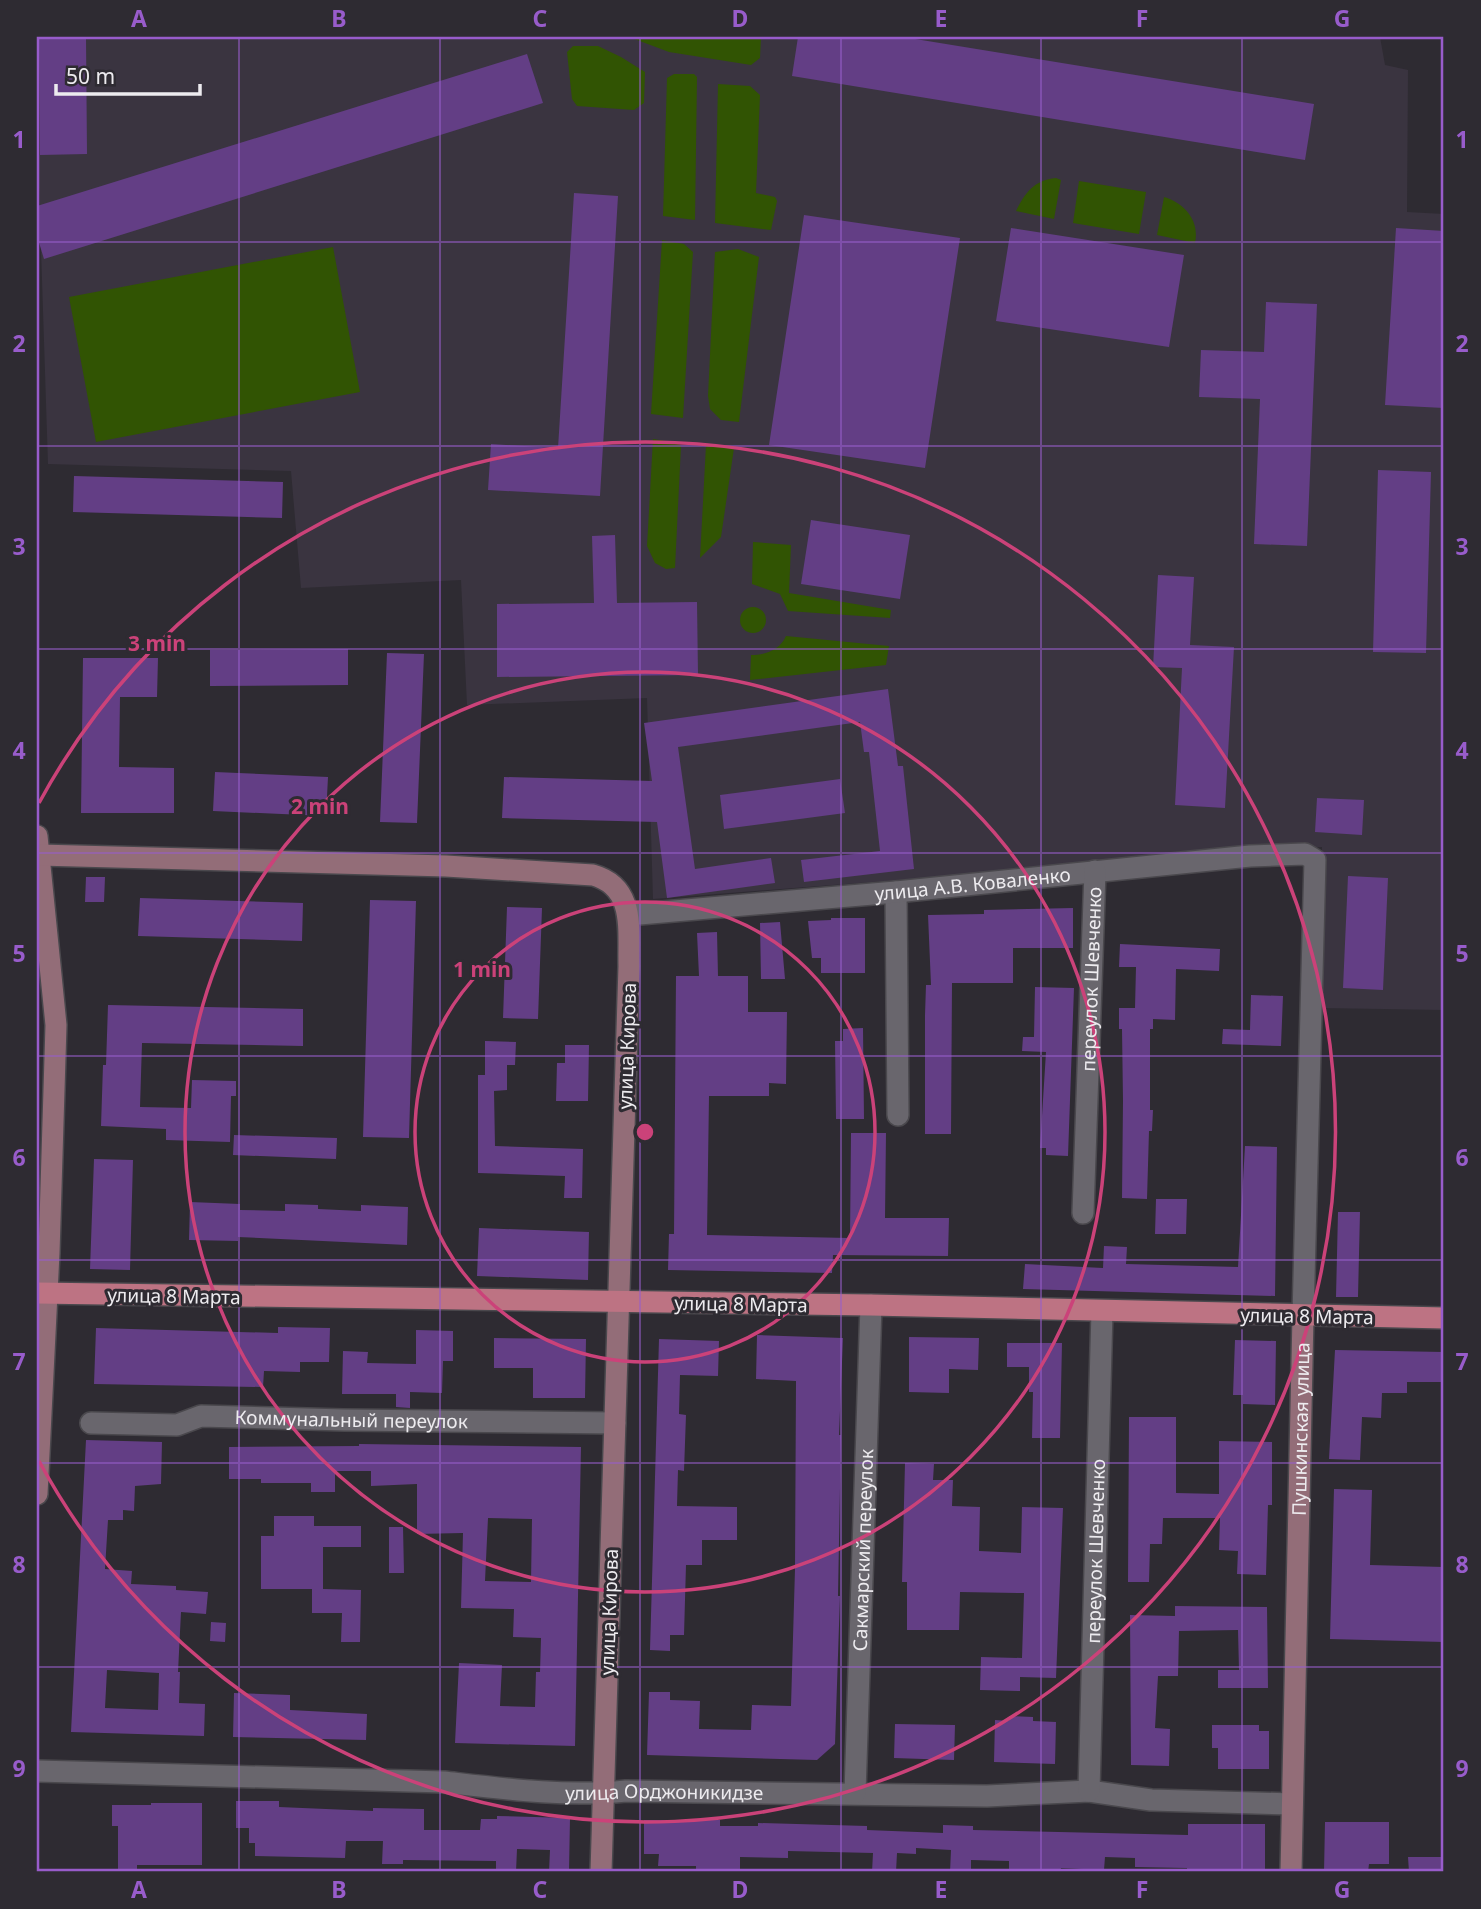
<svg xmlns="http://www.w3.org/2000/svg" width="1481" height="1909" viewBox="0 0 1481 1909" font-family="'Noto Sans',sans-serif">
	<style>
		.built { fill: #3a3440 }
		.green { fill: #315403 }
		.building { fill: #633e85; fill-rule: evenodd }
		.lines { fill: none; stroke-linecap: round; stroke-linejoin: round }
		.minor-casing { stroke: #4a484d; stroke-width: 24 }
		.secondary-casing { stroke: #4a484d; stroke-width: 24 }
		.primary-casing { stroke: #4a484d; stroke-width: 24 }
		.minor { stroke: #69666d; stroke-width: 21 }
		.secondary { stroke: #936d78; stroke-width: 21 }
		.primary { stroke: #bd7383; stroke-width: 21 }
		.grid { fill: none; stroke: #985ccb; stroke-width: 2; stroke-opacity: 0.55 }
		.ring { fill: none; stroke: #cb4279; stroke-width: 3.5 }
		.labels { text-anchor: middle; stroke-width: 6; stroke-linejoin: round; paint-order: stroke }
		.street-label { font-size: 19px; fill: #edebef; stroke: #2e2b32 }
		.centre { fill: #cb4279; stroke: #2e2b32; stroke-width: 3.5 }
		.ring-label { font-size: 21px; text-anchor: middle; font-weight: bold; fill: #cb4279; stroke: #2e2b32; stroke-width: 6; stroke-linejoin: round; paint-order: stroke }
		.neatline { fill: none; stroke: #985ccb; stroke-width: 2.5 }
		.grid-label { font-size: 23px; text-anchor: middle; font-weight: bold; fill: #985ccb }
	</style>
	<rect width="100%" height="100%" fill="#2e2b32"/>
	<path class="built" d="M37,37h1343l5,28 23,5 -1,142 37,2v796l-122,-2v-161l-669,52 -6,-201 -180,7 -6,-125 -160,8 -10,-117 -243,-7 -11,-338z"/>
	<path class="green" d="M629,37h132l-1,21 -9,7 -82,-13z
		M573,46h25l23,11 24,15 -1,31 -10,7 -57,-4 -5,-7 -5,-47z
		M674,74h20l3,3 -2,143 -32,-4 4,-138z
		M718,84l32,2 10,9 -4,98 19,4 2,4 -6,29 -56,-7z
		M1056,178l5,2 -7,39 -38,-8c9,-18 18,-31 40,-33z
		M1079,181l67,11 -7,42 -66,-11z
		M1164,197c20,6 36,23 31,46l-38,-8z
		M662,240l22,4 9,8 -10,166 -32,-4z
		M333,247l27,145 -264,50 -27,-145z
		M738,249l21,8 -20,165 -18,-2 -11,-11 -2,-13 7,-144z
		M653,439l25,4 3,3 -6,122 -9,1 -11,-6 -8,-17z
		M706,445l28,3 -13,89 -21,21z
		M753,542l38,3 -2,48 102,17 -1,8 -102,-7 -8,-17 -28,-10z
		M740 620a13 13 0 1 1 26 0a13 13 0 1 1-26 0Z
		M786,636l103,10 -3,19 -136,15 1,-25c14,0 29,-5 35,-19z"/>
	<path class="building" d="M39,37h47l1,117 -47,1z
		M798,37h105l411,67 -9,56 -513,-84z
		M527,54l16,49 -499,156 -7,-23v-30z
		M574,193l44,3 -18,300 -112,-6 3,-46 67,4z
		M804,215l156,23 -35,230 -156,-23z
		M1011,228l173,27 -15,92 -173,-26z
		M1396,228l48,3v177l-59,-3z
		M1266,302l51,2 -10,242 -53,-2 6,-145 -61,-2 2,-47 63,2z
		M1378,470l53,2 -5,181 -53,-1z
		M74,476l209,6 -1,36 -209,-6z
		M811,520l99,15 -10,64 -99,-15z
		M615,535l2,68 80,-1 1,73 -201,2v-73l97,-1 -2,-67z
		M1158,575l36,2 -4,68 44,2 -9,161 -50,-3 7,-137 -29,-1z
		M348,649v36l-138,1v-36z
		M387,653l37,1 -7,169 -37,-1z
		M83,658h75l-1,39h-37l-1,70 55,1v45h-93z
		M888,689l10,77h5l11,103 -110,13 -3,-22 79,-9 -11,-99h-5l-4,-30 -182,25 17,122 76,-11 4,25 -108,15 -10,-76 -155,-4 2,-41 148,4 -8,-58z
		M215,772l113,5 -2,39 -113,-5z
		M840,779l5,34 -121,16 -4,-34z
		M1317,798l47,2 -2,35 -47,-3z
		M1348,876l40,2 -5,112 -40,-2z
		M86,877h19l-1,25h-19z
		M140,898l163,5 -1,38 -164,-5z
		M370,900l46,1 -7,237 -46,-1z
		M507,907l35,1 -4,111 -35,-1z
		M1073,908v40h-60v35h-61l-1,151h-26v-119l1,-30h5l-3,-70 56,-1v-4z
		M831,918h34v55h-44v-15h-9l-4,-37 23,-1z
		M780,922l5,57h-24l-1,-56z
		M717,932l1,44h30v36h39l-1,72 -17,-1v13h-60l-2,139 143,3 1,-105h35l-1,85h64l-1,38 -115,-1 -1,18 -164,-3 1,-36h5l2,-258h23l-2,-43z
		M1120,944l100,5 -1,22 -43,-2 -1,51 -22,-1v10h-3v81h3l-1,21h-3l-2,68 -25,-1 1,-97 -1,-72h-3v-21h16l1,-41h-17z
		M1035,987l39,1 -6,168 -22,-1v-7h-6l6,-96 -24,-1 1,-14h11z
		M1251,995l32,1 -2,50 -59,-2 1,-15 27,1z
		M108,1005l195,4v37l-161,-3 -2,64 51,1 1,-28 44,1v15h-5l-1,46 -64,-2v-11l-65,-3 2,-61h3z
		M863,1028l1,91h-28l-1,-78h8v-12z
		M485,1041l31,1 -1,23h-8v25l-13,1 1,55 88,3 -1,49h-18l1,-22 -87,-3v-98h7z
		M565,1045h24l-1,56h-32l1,-38h8z
		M234,1135l103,3 -1,21 -103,-4z
		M1245,1146l32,1 -2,149 -252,-7 2,-25 78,4 1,-22 23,1 -1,17 112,3z
		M94,1159l39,1 -3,110 -40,-1z
		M1156,1199h31l-1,35h-31z
		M190,1202l50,2v6l45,1v-7l33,1v4l43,2v-6l47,2 -1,38 -169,-8v4l-49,-1z
		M1338,1212h22l-2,85h-22z
		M479,1228l110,4 -1,48 -111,-4z
		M278,1327l52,1 -1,34h-29v10l-36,-1 -1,16 -169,-3 2,-56 182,5z
		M416,1330l37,1v30h-10l-1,32 -32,-1v16l-14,-1v-13h-54l1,-43 25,1 -1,11 49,1z
		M757,1335l86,3 -4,97h2l-3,161h2l-5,148 -18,16 -170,-5 2,-63h21v8l30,1 -1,28 52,1 1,-25 39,1 4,-137 1,-188 -40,-2z
		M909,1337l70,1 -1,32 -29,-1v24l-40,-1z
		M494,1338l92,1 -1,59h-52v-30h-39z
		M659,1339l60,2 -1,35 -38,-1 -1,39 7,1 -2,56 -6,-1 -1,36 60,1v33h-35v25h-16l-2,70h-14v16l-20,-1z
		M1235,1340l41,1 -1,64 -32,-1v-9h-10z
		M1007,1343h55l-2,95h-28l1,-46h-4v-25h-22z
		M1335,1350l109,2v30h-37v11h-25l-1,25 -19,-1 -2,43 -31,-1z
		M1129,1417h47v76l43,1v-53l53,1v63h-4l-2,70 -29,-1 1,-23 -19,-1 1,-32h-57l-1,26h-12l-1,38h-21z
		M86,1440l76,2 -1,42 -26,2 -1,25 -11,-1v10h-15l-3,49 27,2 -1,13 45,2v4l32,2 -2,22 -25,-2 -3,60h2l-1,31 26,1 -1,32 -133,-4zM107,1670l52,3 -1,37 -53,-2z
		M359,1444l222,3 -6,299 -120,-3 4,-80 43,2 -2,41 35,1 1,-35h4l1,-34 -28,-1 1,-28 -53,-1 2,-75 -46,1v-50l-46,2v-15h-36v21h-24v-9h-50v-4h-32v-32l130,-1zM488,1518l44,1 -1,63 -46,-1z
		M905,1463l29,1 -1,16h20l-1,26 28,1 -1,44 42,2 1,-46 41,1 -7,170 -36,-1v14l-40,-1 1,-33 41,1 2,-65 -64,-1 -1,38h-52v-48h-5z
		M1334,1489l38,1 -2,75 74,2v75l-114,-3z
		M274,1516h40v10h47v21h-38v42l38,1 -1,52h-19l1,-29h-30v-24h-51v-53h13z
		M389,1527h14l1,46h-15z
		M1175,1606l92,1 1,81h-50v-18h21l-1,-40 -59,1 -1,45h-20l-3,52 15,1 -1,37 -38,-1 -1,-150 45,1z
		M211,1622l15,1 -1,19 -15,-1z
		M234,1693l56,2v15l77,4 -1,26 -133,-3z
		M1009,1716l24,1v4l23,1 -1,42 -61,-2 1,-42 14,1z
		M895,1724l60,1 -1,35 -60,-2z
		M1212,1725h47v6h10v38h-51v-21h-6z
		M236,1801h43v6l94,4v-3l51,1v21h56l1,-11h16v-3l73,2 -1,54h-20l1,-22 -33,-1 -1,23h-20v-11l-93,-1v4h-21l1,-23h-37l-1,17 -90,-2v-13h-6v-15h-13z
		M151,1803h51v62h-65v6h-19v-45h-6v-21h39z
		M644,1820h76v6h38v-3l109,3v4l76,3v-8l30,1v4l215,5v-11h77v48h-78v-4l-52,-1v-9l-30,-1 -1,13 -43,-2 -1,4h-51v-11l-38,-1v12h-21l1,-22 -35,-2v6l-19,-1 -1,19h-24l1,-19 -85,-2v7l-48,-1v15h-44v-6h-38l1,-12h-15z
		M1325,1822h64v42h-20l-1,8h-44z
		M1408,1857h36v15h-35z"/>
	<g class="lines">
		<defs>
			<g id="minor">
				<path d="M896,892l2,223"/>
				<path id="s1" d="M628,915l268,-23 354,-36 55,-2 10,6 -12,456"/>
				<path id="s2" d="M1083,1213l12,-342"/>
				<path id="s3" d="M91,1423l86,2 24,-9 143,4 271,3"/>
				<path id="s4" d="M37,1771l407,11c61,7 121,15 182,9l361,5 102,-5 62,9 141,4"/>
				<path id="s5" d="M1089,1791l13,-480"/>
				<path id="s6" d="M855,1793l16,-488"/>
			</g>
			<g id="secondary">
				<path d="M37,836l19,189 -7,228 -12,241"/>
				<path d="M39,855l407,11 147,9c43,12 35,55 36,91l-28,906"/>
				<path id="s7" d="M1291,1872l12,-556"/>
			</g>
			<path id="primary" d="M37,1293l834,12 573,13"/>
		</defs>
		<use href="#minor" class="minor-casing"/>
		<use href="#secondary" class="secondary-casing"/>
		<use href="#primary" class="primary-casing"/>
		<use href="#minor" class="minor"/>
		<use href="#secondary" class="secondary"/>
		<use href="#primary" class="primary"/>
	</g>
	<path class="grid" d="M239,37v1835M440,37v1835M640,37v1835M841,37v1835M1041,37v1835M1242,37v1835M37,242h1407M37,446h1407M37,649h1407M37,853h1407M37,1056h1407M37,1260h1407M37,1463h1407M37,1667h1407"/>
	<g class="ring">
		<circle cx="645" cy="1132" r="230"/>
		<circle cx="645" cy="1132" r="460"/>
		<path d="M39 803A690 690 0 1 1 39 1461"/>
	</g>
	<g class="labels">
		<g class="street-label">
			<text dy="7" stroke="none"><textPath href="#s1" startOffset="346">улица А.В. Коваленко</textPath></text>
			<text dy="7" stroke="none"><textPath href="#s2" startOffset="234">переулок Шевченко</textPath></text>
			<text transform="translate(627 1046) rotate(-88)" y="7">улица Кирова</text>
			<text transform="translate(174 1296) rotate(1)" y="7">улица 8 Марта</text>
			<text transform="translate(741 1304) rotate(1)" y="7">улица 8 Марта</text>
			<text transform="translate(1307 1316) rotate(1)" y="7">улица 8 Марта</text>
			<text dy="7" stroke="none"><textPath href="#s3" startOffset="262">Коммунальный переулок</textPath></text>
			<text dy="7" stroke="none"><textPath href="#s7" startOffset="443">Пушкинская улица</textPath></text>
			<text dy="7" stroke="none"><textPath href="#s6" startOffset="243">Сакмарский переулок</textPath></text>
			<text dy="7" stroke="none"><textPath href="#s5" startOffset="240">переулок Шевченко</textPath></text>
			<text transform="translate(609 1612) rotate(-88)" y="7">улица Кирова</text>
			<text dy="7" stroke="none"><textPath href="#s4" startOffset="628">улица Орджоникидзе</textPath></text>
		</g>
	</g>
	<circle cx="645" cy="1132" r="10" class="centre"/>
	<g class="ring-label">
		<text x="157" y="651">3 min</text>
		<text x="320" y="814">2 min</text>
		<text x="482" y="977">1 min</text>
	</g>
	<rect width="1481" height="1909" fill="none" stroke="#2e2b32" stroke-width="77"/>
	<path d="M56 84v10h144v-10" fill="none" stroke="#edebef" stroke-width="3.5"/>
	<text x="66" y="84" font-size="21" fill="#edebef" stroke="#2e2b32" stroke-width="5" paint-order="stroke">50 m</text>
	<rect x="38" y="38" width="1404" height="1832" class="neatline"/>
	<g class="grid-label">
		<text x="139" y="27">A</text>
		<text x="339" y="27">B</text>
		<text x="540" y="27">C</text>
		<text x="740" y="27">D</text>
		<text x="941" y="27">E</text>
		<text x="1142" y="27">F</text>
		<text x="1342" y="27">G</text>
		<text x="19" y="148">1</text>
		<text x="1462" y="148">1</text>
		<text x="19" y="352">2</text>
		<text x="1462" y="352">2</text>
		<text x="19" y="555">3</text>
		<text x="1462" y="555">3</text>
		<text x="19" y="759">4</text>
		<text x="1462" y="759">4</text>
		<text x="19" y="962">5</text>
		<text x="1462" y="962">5</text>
		<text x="19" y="1166">6</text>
		<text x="1462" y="1166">6</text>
		<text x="19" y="1370">7</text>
		<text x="1462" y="1370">7</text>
		<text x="19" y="1573">8</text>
		<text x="1462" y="1573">8</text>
		<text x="19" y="1777">9</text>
		<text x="1462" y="1777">9</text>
		<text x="139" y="1898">A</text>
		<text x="339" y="1898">B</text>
		<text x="540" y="1898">C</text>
		<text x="740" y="1898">D</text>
		<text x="941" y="1898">E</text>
		<text x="1142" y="1898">F</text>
		<text x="1342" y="1898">G</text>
	</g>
</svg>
